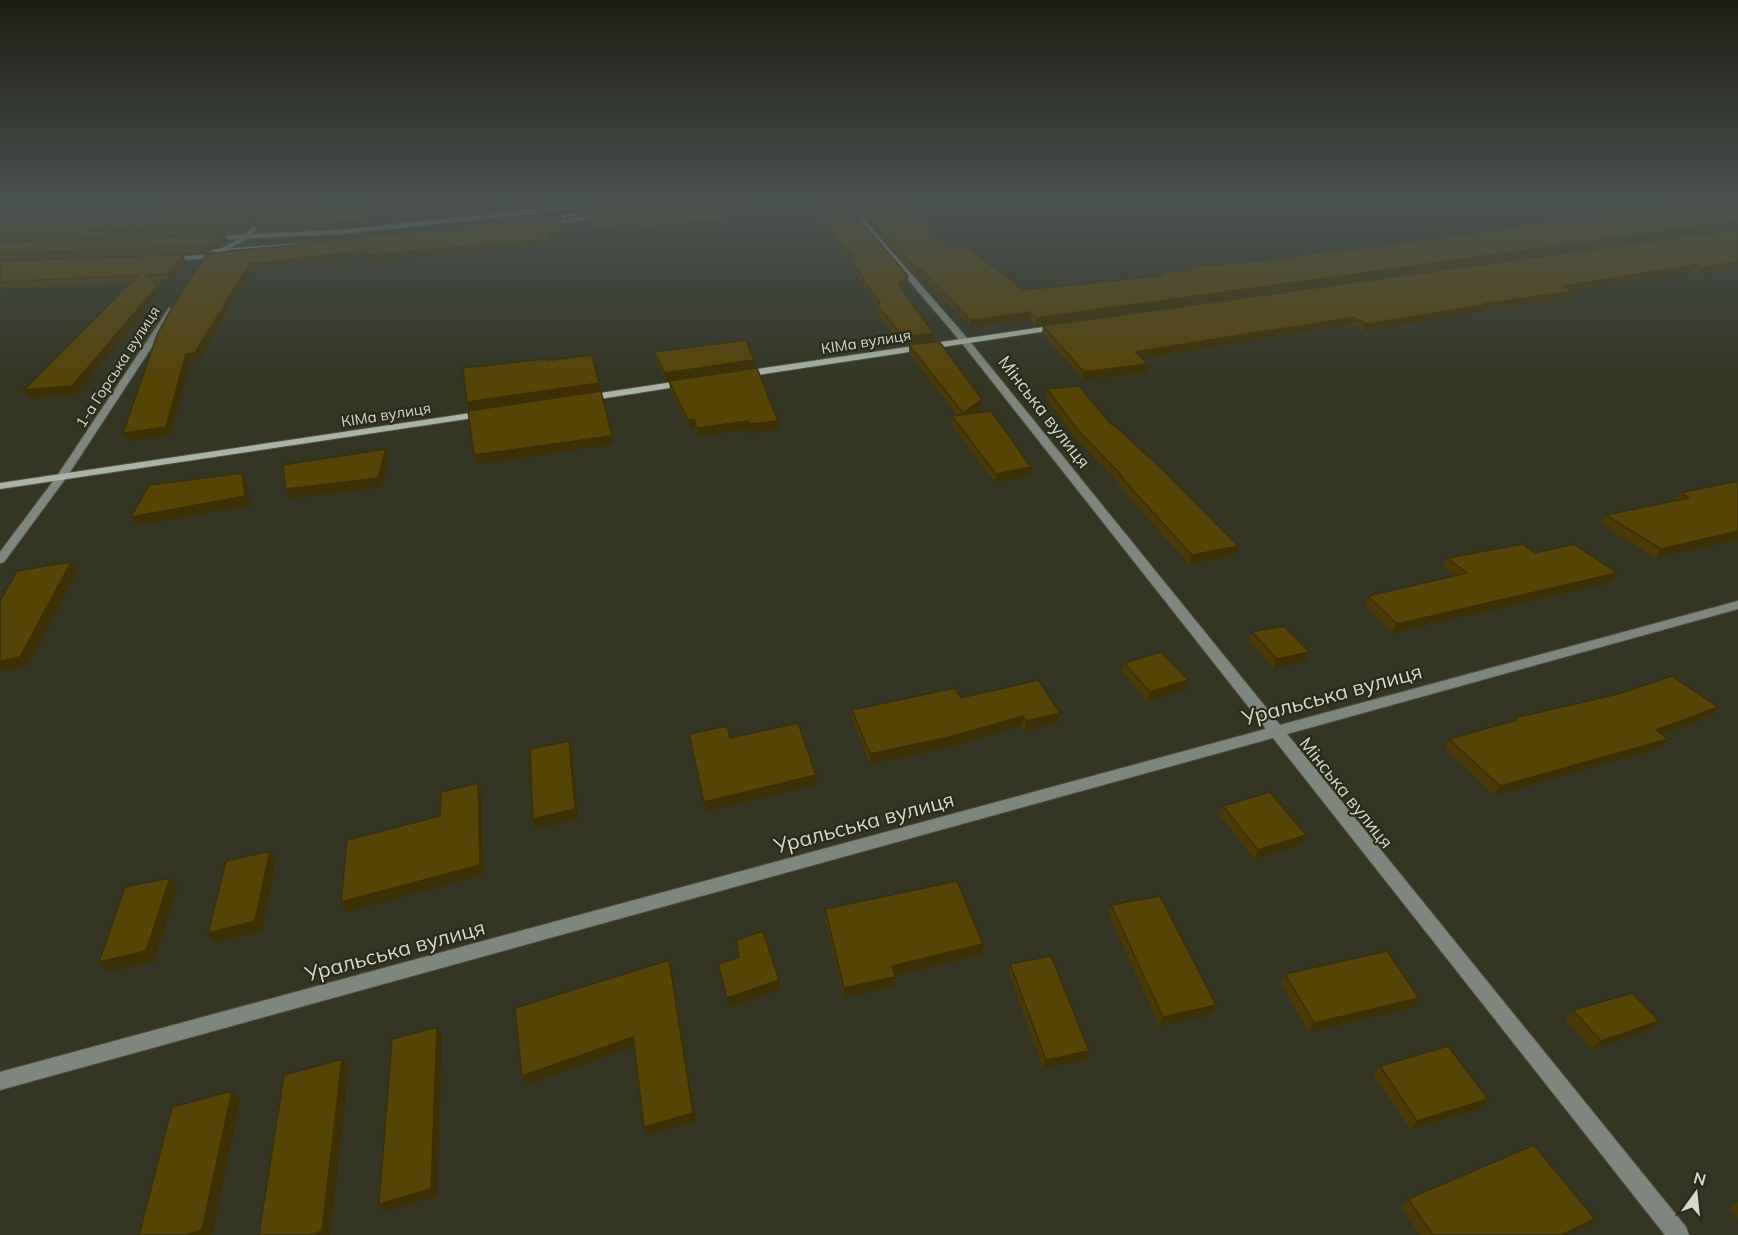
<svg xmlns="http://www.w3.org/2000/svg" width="1738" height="1235" viewBox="0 0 1738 1235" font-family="Mulish,sans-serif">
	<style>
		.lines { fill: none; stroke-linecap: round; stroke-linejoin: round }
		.lane-casing { stroke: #515342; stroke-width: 2 }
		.street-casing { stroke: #515342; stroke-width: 2 }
		.secondary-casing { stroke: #515342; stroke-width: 2 }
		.lane { fill: #7f867d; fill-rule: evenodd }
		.street { fill: #7f867d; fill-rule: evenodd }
		.secondary { fill: #a9b4a7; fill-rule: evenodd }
		.tram { stroke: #97998a; stroke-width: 1.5 }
		.wall { fill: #4b3a06 }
		.shaded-wall { fill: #3d3005 }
		.building { fill: #574407; stroke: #3d3005; stroke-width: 1.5 }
		.labels { text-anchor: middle; stroke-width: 4.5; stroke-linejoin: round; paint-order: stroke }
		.far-street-label { font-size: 15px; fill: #d7d9cd; stroke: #2a2c19 }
		.street-label { font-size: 18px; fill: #d7d9cd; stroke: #2a2c19 }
		.near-street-label { font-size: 21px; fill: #d7d9cd; stroke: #2a2c19 }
	</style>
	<rect width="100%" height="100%" fill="#343623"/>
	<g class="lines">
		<defs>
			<path id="lane" d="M574,206h23l-256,28 -131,6 -3,-2 3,-2 131,-6z"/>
			<path id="street" d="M269,206h6l-26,32 -30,16 4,1v2l-54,4 -3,-2 3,-2 40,-2 36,-19z
				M846,206h6l115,132 313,387 458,-124v8l-451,125 399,493 3,8h-24l-392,-497 -1273,352v-18l1266,-343 -305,-387z
				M603,214l2,3 -60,8 -3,-2z
				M169,308l7,2 -110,168 -62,84 -4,1v-11l57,-76z"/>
			<path id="secondary" d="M1057,325h3v4l-316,48 -4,-3 4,-3z
				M686,380l3,1v4l-102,16 -4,-3 4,-3z
				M484,411l4,3 -1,2 -487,73v-6z"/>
		</defs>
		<use href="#lane" class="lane-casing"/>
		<use href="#street" class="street-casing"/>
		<use href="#secondary" class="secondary-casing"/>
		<use href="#lane" class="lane"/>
		<use href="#street" class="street"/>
		<use href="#secondary" class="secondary"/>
		<path class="tram" d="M192,252l144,-11 319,-35"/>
	</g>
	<path class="wall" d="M166,206h101l-22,27 -245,7v-18l159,-6z
		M270,206h56l-1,6 59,-6h166l-209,22 -84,4 -3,-6z
		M812,206h36l60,70v7l-7,5 32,45v7l-30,5 -26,-32v-7l-26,-40v-6l-13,-13z
		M855,206h54l39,42 75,42 134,-14 1,-3 28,-2 1,-4 102,-8 1,-3 448,-50v21l-702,99 -6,-7 -59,8 -52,-54 -3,3z
		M585,214l175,3 -24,3v3l-94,12 -3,-5 -45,5 -7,-15z
		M1738,229v39l-40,6 -6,-2 -119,19h1l-4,7 -87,13v1l-120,19 -11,-7 -210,34 5,14 -64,7 -41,-46 1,-7z
		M0,242h228l-23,11 -205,7z
		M183,255l3,7 -16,19h-16l4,4 3,7 -85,102 -48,4 -4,-8 106,-108 -130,7v-28z
		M909,345l73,54 -1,8 -8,6 57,62 -35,7 -44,-58 1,-8 5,-1 -48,-62z
		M654,352l100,8v7l-88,14 -10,-21z
		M669,381l110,48 -28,4 -1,-4 -51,7 -4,-9 -5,1 -20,-39z
		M1047,389l65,36 123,130 -46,9 -70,-78 1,-2 -46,-48 -28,-39z
		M1738,481v58l-83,19 -54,-34 5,-9 69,-15 5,-7z
		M1535,553l76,29 -219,51 -28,-28 4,-9 86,-20 -11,-9 4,-9z
		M1252,632l54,29 -33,7 -24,-27z
		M1124,663l64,17 -3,9 -38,12 -25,-29z
		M961,698l97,24 -33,9 -4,-6 -68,21 -83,18 -18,-45v-9z
		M1718,707l-8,9 -48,18 6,5 -8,9 -166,47 -50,-47 5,-9 63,-18 2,-3z
		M1223,806l78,38 -47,15 -35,-44z
		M1111,905l101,109 -53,12 -50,-111z
		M825,909l158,35 -1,10 -87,21v11l-51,11 -19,-78z
		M736,940l44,49 -51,18 -11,-43 21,-7z
		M1010,964l77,95 -44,10 -34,-96z
		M1285,974l128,33 -104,25 -29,-49z
		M1573,1010l86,11 -10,9 -57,19 -27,-30z
		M1380,1066l108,33 -8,9 -70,21 -37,-55z
		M1408,1199l177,28 -18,8h-147l-19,-28z
		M1738,1202v16l-9,-10z"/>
	<path class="shaded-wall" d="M259,206h8l-22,27 -3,-7z
		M323,206h3l-2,12 -2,-6z
		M489,206h61l-209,22 -2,-7z
		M593,206h60l-70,8 -1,-7z
		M759,211l1,6 -24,3v3l-94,12 -1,-7 92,-14z
		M1738,221v6l-702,99v-8z
		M638,224l1,6 -45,5 -1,-6z
		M563,232l2,6 -16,2 1,6 -182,16 -2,-5 -115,13 -52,91 -9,1 -20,73 -42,6 -5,-8 63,-79 63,-90 119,-14z
		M225,235l3,7 -23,11 -2,-7z
		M183,255l3,7 -16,19 -3,-7z
		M1738,262v6l-40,6 4,-7z
		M1695,265l-3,7 -133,21 3,-7z
		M919,267v6l-3,3v-7z
		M908,276v7l-10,8v-7z
		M158,285l3,7 -85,102 -48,4 -4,-8z
		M1574,291l-4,7 -87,13v1l-120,19 2,-7 118,-20z
		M1030,312v7l-59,8v-7z
		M1354,317l-2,7 -218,36 1,-8z
		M933,333v7l-30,5v-8z
		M754,360v7l-88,14 -1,-8z
		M1148,364l-1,8 -64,7 1,-7z
		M599,383l2,7 -131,20 -3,-8z
		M982,399l-1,8 -19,14 1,-8z
		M694,419l1,8 -5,1 -2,-8z
		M749,421l1,8 -51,7 -2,-8z
		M778,421l1,8 -28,4 -1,-9z
		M612,436l1,8 -136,20 -3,-9z
		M386,449l3,9 -8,29 -91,11 -4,-9z
		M1031,467l-1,8 -35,7 1,-8z
		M242,473l4,9 4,23 -114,20 -5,-8z
		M1738,531v8l-83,19 6,-9z
		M1238,546l-3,9 -46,9 3,-9z
		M71,562l6,9 -50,95 -27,5v-10z
		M1617,573l-6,9 -219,51 5,-9z
		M1309,652l-3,9 -33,7 4,-9z
		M1188,680l-3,9 -38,12 3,-9z
		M1718,707l-8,9 -61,23 7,-9z
		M1060,713l-2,9 -33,9 1,-10z
		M1023,716l-2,9 -68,21 -83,18v-10z
		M1668,739l-8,9 -166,47 6,-9z
		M569,741l3,9 6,69 -42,9 -3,-9z
		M816,775l1,9 -111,27 -2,-9z
		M478,783l3,10 3,81 -137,38 -6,-10z
		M1306,835l-5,9 -47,15 4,-9z
		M270,851l6,9 -14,71 -47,11 -7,-9z
		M170,878l7,9 -23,74 -46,10 -9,-9z
		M983,944l-1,10 -90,22v-10z
		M669,960l2,9 25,152 -49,14 -3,-8z
		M895,977v9l-51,11v-9z
		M779,980l1,9 -51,18 -2,-9z
		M1419,998l-6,9 -104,25 5,-9z
		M1216,1005l-4,9 -53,12 4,-9z
		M1659,1021l-10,9 -57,19 9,-8z
		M437,1027l5,9 -5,160 -51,15 -7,-7z
		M633,1037l3,9 -110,38 -4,-8z
		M1089,1051l-2,8 -44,10 3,-9z
		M342,1059l7,9 -19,167h-20z
		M232,1091l8,9 -28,135h-27z
		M1488,1099l-8,9 -70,21 7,-8z
		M1595,1219l-10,8 -18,8h-6z"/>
	<path class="building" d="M166,206h93l-17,20 -242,8v-12l159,-6z
		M270,206h53l-1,6 62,-6h105l-150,15 -85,5z
		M660,206h97l2,5 -26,3 2,3 -94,11 -3,-4 -45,5 -8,-15z
		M815,206h33l60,70 -10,8 35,49 -30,4 -26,-32 3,-2 -29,-43 4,-3 -17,-17z
		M861,206h48l39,42 18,-2 57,44 138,-14 -3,-3 33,-3 -4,-3 106,-9 -3,-2 115,-13 146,-22 124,-15h63v15l-702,97 -6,-6 -59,8 -52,-53 -3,2z
		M560,217l3,15 -16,2 2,5 -183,16 2,-5 -119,14 -54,89 -9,1 -20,73 -43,6 34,-98 14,-26 36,-55z
		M1738,229v33l-36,5 -7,-2 -133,21 12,5 -91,13 3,1 -121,19 -11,-7 -219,35 13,12 -64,8 -41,-46z
		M225,235l-22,11 -203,8v-12z
		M183,255l-16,19 -20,1 11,10 -86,101 -48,4 114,-115 -138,7v-21z
		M746,340l8,20 -89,13 -11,-21z
		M939,341l43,58 -19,14 -54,-68z
		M592,355l7,28 -132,19 -4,-34 83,-9v2z
		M757,368l21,53 -28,3 -1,-3 -52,7 -3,-9 -6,1 -19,-39z
		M1079,386l33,39h2l49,45 75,76 -46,9 -71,-78h2l-47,-49 -29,-39z
		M601,391l11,45 -138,19 -6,-44z
		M991,411l40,56 -35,7 -44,-58z
		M386,449l-8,29 -92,11 -3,-24z
		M242,473l3,23 -114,21 18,-32z
		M1738,481v50l-77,18 -55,-34 83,-17 -9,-5z
		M1523,544l12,9 39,-9 43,29 -220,51 -29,-28 99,-23 -20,-15z
		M71,562l-51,95 -20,4v-60l17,-30z
		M1284,626l25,26 -32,7 -25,-27z
		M1161,652l27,28 -38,12 -26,-29z
		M1672,676l46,31 -62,23 12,9 -168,47 -51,-47 68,-19 -3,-2 104,-24z
		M1038,680l22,33 -34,8 -3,-5 -70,20 -83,18 -18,-44 103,-22 6,10z
		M798,723l18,52 -112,27 -15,-68 38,-8 3,12z
		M569,741l6,68 -42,10 -3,-70z
		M478,783l2,82 -139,37 6,-62 93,-24 1,-24z
		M1270,792l36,43 -48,15 -35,-44z
		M270,851l-15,70 -47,12 18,-72z
		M170,878l-24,73 -47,11 26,-75z
		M957,881l26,63 -91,22 3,11 -51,11 -19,-79z
		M1160,896l56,109 -53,12 -52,-112z
		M763,931l16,49 -52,18 -9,-34 21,-7 -3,-17z
		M1387,951l32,47 -105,25 -29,-49z
		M1051,956l38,95 -43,9 -36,-96z
		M669,960l24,153 -49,14 -11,-90 -111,39 -7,-68z
		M1632,993l27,28 -58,20 -28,-31z
		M437,1027l-6,162 -52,15 13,-165z
		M1448,1046l40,53 -71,22 -37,-55z
		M342,1059l-20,172 -12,4h-51l25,-160z
		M232,1091l-30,139 -17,5h-46l33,-128z
		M1534,1145l61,74 -34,16h-128l-25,-36z"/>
	<linearGradient id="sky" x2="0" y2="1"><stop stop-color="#1d1e13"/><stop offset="0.54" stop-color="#4a5250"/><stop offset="1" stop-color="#4a5250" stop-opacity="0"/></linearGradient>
	<rect width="1738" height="379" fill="url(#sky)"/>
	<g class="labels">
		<g class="far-street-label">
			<text transform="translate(866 342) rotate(-9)" y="5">КІМа вулиця</text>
			<text transform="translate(118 367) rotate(-57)" y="5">1-а Горська вулиця</text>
			<text transform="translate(386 415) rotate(-9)" y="5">КІМа вулиця</text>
		</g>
		<g class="street-label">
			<text transform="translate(1044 412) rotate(52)" y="6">Мінська вулиця</text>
			<text transform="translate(1346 793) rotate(51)" y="6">Мінська вулиця</text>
		</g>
		<g class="near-street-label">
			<text transform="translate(1332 695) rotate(-15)" y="7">Уральська вулиця</text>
			<text transform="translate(864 823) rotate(-15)" y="7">Уральська вулиця</text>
			<text transform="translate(395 951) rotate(-15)" y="7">Уральська вулиця</text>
		</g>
	</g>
	<g transform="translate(1696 1193) rotate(15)" stroke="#2a2c19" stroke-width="4.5" paint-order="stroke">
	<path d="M0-4.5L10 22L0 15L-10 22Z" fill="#d7d9cd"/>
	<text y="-9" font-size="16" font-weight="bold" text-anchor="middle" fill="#d7d9cd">N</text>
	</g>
</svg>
